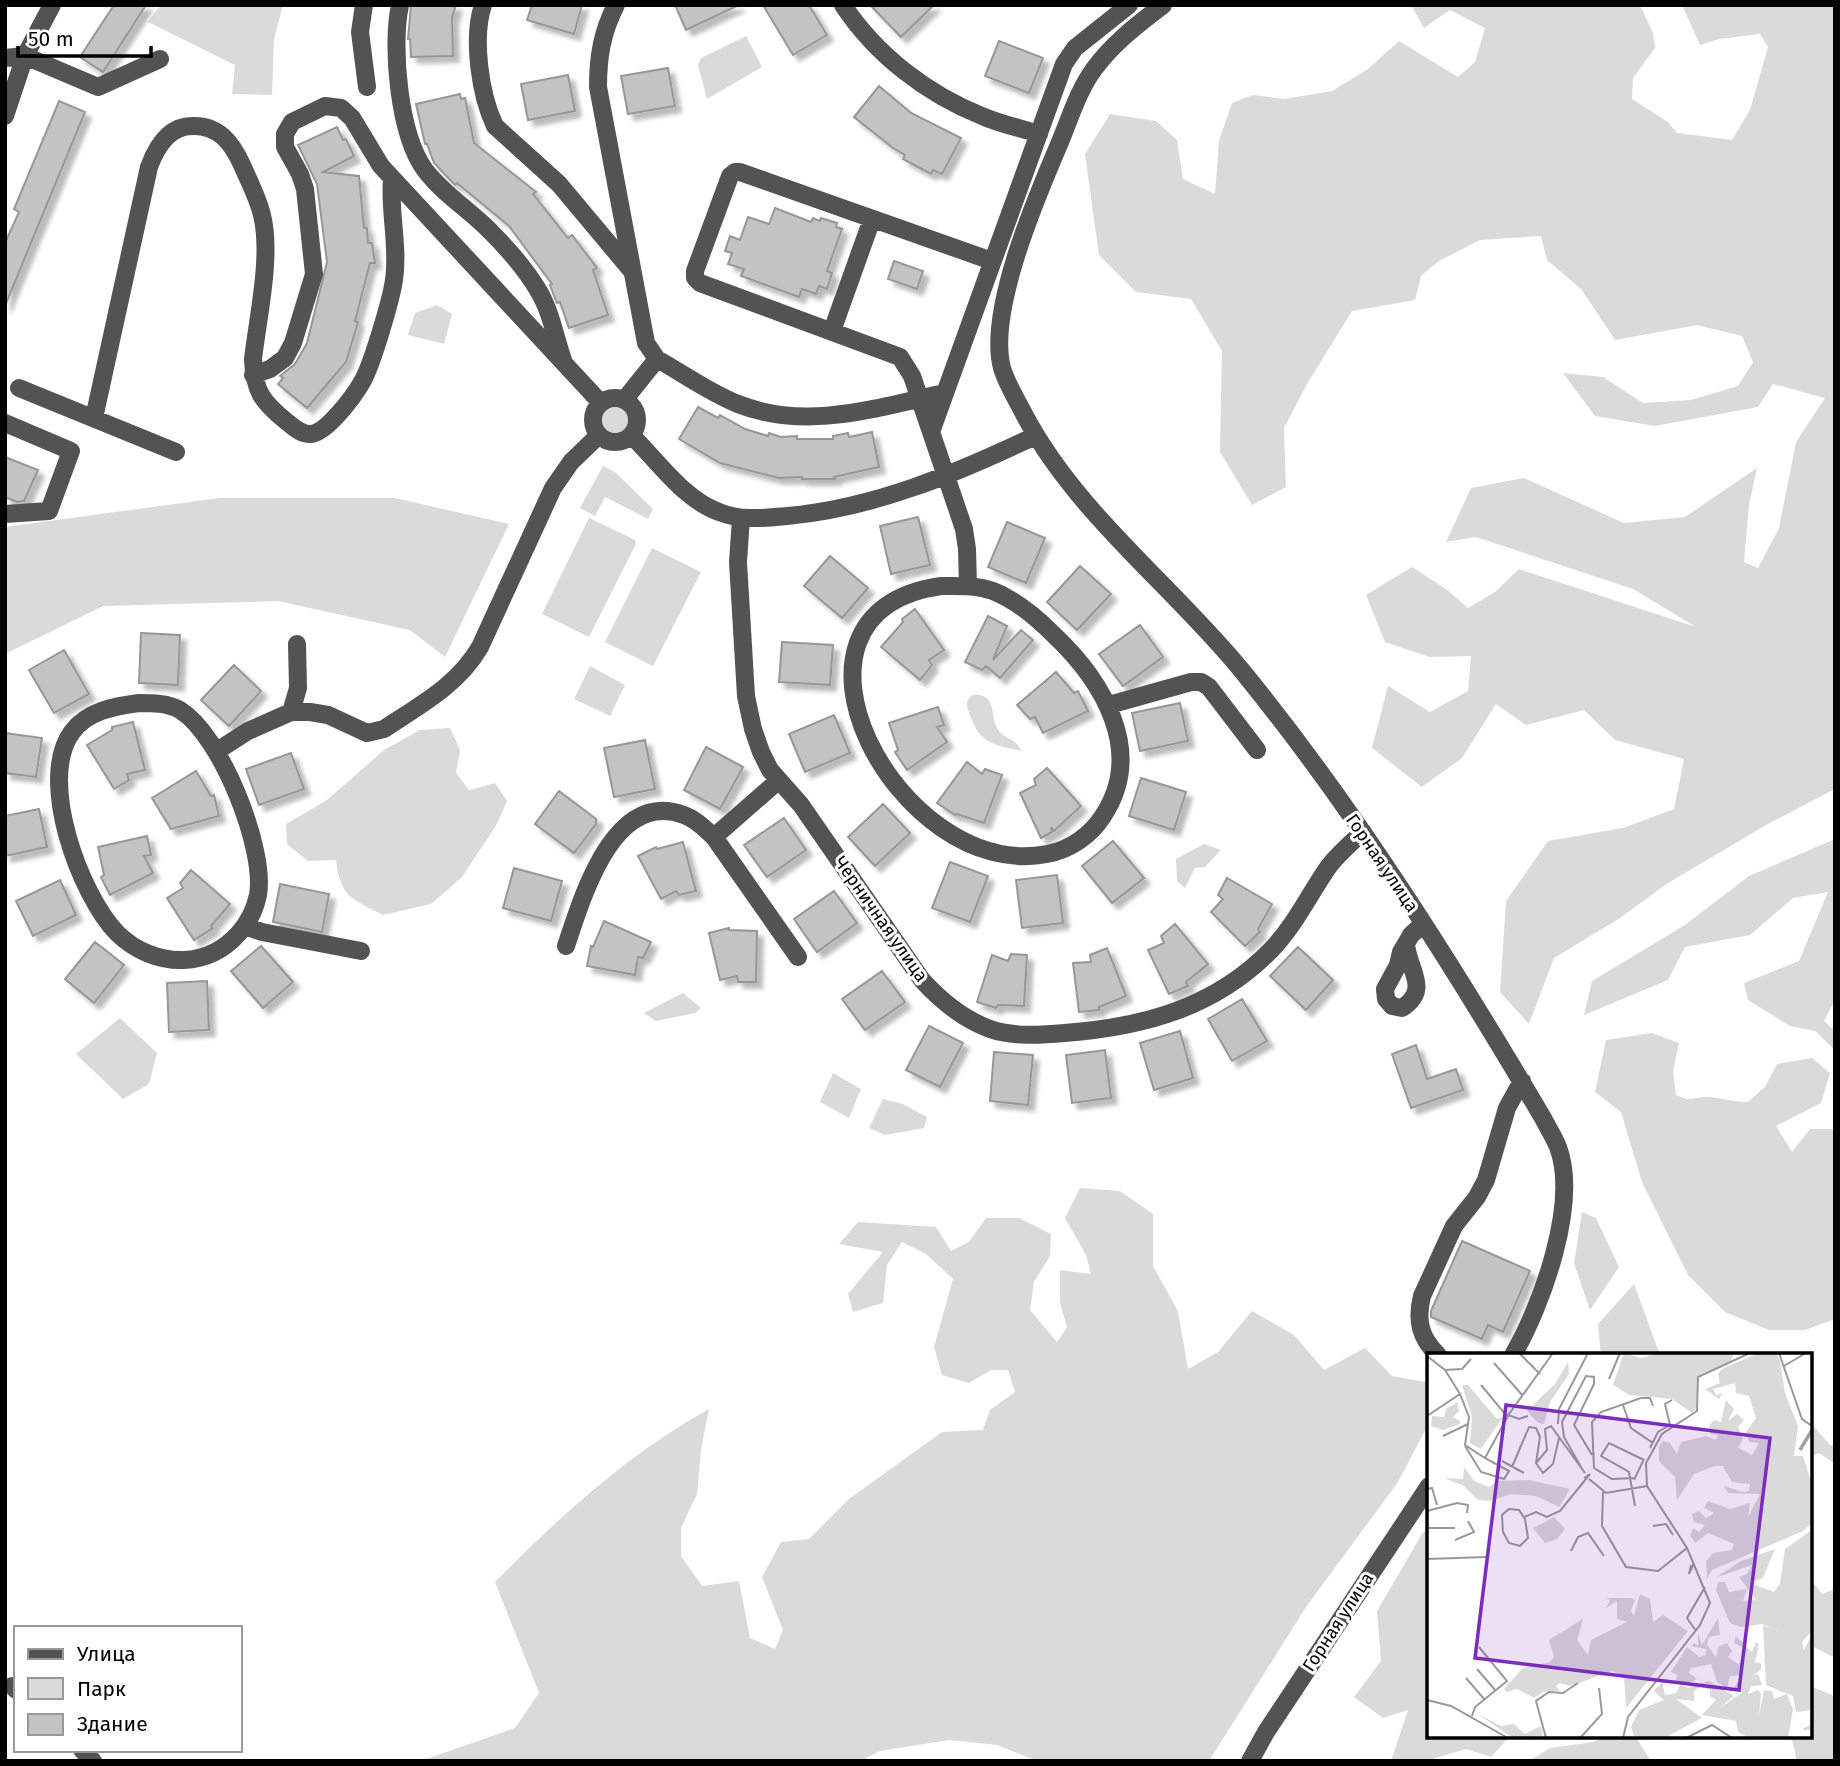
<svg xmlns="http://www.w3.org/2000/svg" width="1840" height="1766" viewBox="0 0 1840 1766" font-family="'Fira Sans',sans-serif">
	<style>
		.green { fill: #dadada }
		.building { fill: #c3c3c3; stroke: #979797; stroke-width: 2; filter: url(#shadow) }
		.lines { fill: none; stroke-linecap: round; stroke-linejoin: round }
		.minor { stroke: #535353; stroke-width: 18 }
		.labels { text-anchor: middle; stroke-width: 6; stroke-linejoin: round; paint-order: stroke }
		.street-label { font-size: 18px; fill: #000; stroke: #fff }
		.inset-river { fill: none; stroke: #a1a1a1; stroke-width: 3.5 }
		.inset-road { fill: none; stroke: #999; stroke-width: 2 }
		.view { fill: #7b2cbf; fill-opacity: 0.15; stroke: #7b2cbf; stroke-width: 3.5 }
		.inset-edge { fill: none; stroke: #000; stroke-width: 3.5 }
	</style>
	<defs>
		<filter id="shadow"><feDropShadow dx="6" dy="6" stdDeviation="2" flood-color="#0004"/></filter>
	</defs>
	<rect width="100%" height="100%" fill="#fff"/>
	<path class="green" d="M161,5h122l-9,34 -2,56 -40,-1 3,-29 -87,-43z
		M1411,5h229l13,28 2,15 -22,30 -1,21 36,23 9,11 55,7 18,-30 18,-63 -8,-13 -41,5 -19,6 -18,-40h153v784l-69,36 -98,58 -48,35 -66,40 -25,66 -29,-32 6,-91 42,-60 75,-13 51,-19 10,-50 -69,-19 -31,-30 -58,15 -30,-21 -34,54 -40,29 -50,-39 16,-62 42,26 38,-21 3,-35 -41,1 -45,-15 -19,-47 46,-28 34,22 22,19 27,-16 24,-23 177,58 -63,-38 -157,-52 -30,5 25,-54 53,-10 100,45 61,-6 72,-49 -8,37 -5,57 14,6 21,-40 17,-86 29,-44 -52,-14 -15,23 -103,19 -60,-10 -32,-43 40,4 40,26 48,-3 47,-14 15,-24 -11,-26 -45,-11 -82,15 -34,-51 -34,-29 -6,-24 -61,4 -41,21 -18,15 -6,24 -63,11 -45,73 -23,44 2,59 -34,18 -32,-53 2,-101 -31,-52 -55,-7 -37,-37 -14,-101 25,-40 46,7 21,19 6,39 32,15 4,-53 13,-38 21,-8 31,4 48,-8 36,-22 31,-28 59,36 17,-15 10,-34 -35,-18 -26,18z
		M746,36l16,31 -55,32 -9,-34 3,-7z
		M437,305l15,9 -8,30 -36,-9 7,-22z
		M602 420a13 13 0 1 1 26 0a13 13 0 1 1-26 0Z
		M603,466l12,6 38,37 -5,10 -43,-22 -10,19 -15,-8z
		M219,498h176l114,26 -64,133 -35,-27 -132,-29 -175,5 -98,48v-127z
		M589,518l46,22 1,4 -47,93 -47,-23z
		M652,548l49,24 -48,94 -48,-24z
		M590,666l35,19 -15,31 -36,-17z
		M973,695c24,-2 17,20 24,33 6,12 18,8 24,23 -29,-7 -41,-7 -51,-36 -3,-9 -6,-14 3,-20z
		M450,728l10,22 -4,23 13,17 26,-7 12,18 -10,23 -35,53 -31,27 -48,11c-31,-16 -43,-18 -47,-55l-28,1 -21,-17 -1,-20 41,-24 57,-50 36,-20z
		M1835,839v161l-11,21 11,10v19l-20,-19 -25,-5 -42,-26 -4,-17 55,-22 29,-69 -35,6 -43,37 -65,12 -17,33 -84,35 8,-34 93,-56 64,-49z
		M1204,844l17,6 -16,17 -10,1 -10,20 -8,-7 -1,-22z
		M683,993l18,15 -6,5 -39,8 -12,-8z
		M120,1018l37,35 -8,31 -26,15 -47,-45z
		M1652,1033l27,10 -6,28 3,24c16,8 18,1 33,2 14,1 23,5 39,5l17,-15 12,-23 35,-6 18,15 -9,30 -45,23 16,26 18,-23h25v190l-30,11h-36l-44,-18 -37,-37 -46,-93 -21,-70 -26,-20 11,-52z
		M833,1073l28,16 -12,29 -29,-16z
		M883,1099l20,5 24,13 -3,11 -39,7 -16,-7z
		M1080,1188l40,3 33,23v52l25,45 10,58 30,-17 34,-41 42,24 30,35 41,-22 27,28 33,6 4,5v36l-31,59 -92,125 -97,154h-172l-40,-16 -48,-5 -69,11 -19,10h-440l94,-33 24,-35 -44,-111c64,-65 133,-128 214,-173l-8,41 -4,44 -16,34v28l21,30 37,-5 11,57 25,11 8,-19 -21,-53 19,-35 28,-3 40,-40 93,-67 41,-2 7,-20 25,-18 -7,-22h-17l-22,13 -27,-8 -8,-28 19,-68 -27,-25 -24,-12 -15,23 -4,38 -30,9 -5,-18 35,-42 -44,-8 19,-22 78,5 15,24 18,-9 17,-24h33l32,16 -1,22 -16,26 -4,28 27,32 10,-15 -7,-24v-33l31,4 -5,-19 -21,-37z
		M1582,1212l14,6 23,49 -29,43 -16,-47z
		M1634,1284l26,71h-59l-3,-31z
		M1810,1422l20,23h5v19l-16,-11 -9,4z
		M1429,1527v209h81l-19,21 -25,-8 -41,12h-34l17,-51 -25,8 -29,-21 27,-36 -4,-50 45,-77z
		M1810,1578l12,16 13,-5v69l-25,-13z
		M1810,1686l25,10v65h-38l-6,-25h19z
		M1608,1736h27l16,25h-122l21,-13 43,-6z"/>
	<path class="building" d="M114,5h32l-43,67 -23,-15z
		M411,5h45l-4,13 1,38 -42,1 -1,-18h-2z
		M532,5h50l-8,29 -47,-14z
		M675,5h64l-53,25z
		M763,5h46l18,30 -34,20z
		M870,5h64l-33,32z
		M999,41l44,17 -14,35 -44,-17z
		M668,68l7,38 -47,8 -7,-38z
		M568,75l7,36 -47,9 -7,-36z
		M879,86l32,27 50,25 -19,36 -9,-4 -2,4 -28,-15 2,-4 -12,-7 -39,-31z
		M460,94l1,5 4,-1 9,45 62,49 -3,2 35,44 4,-3 25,33 -4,2 15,45 -39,13 -9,-26 -3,1 -3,-7 -4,-11 2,-1 -43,-58 -52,-43 -2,2 -21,-22 -7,-19h-2l-9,-40z
		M59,101l26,11 -80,194v-63l14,-31 -5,-3z
		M337,127l6,13 3,-1 8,17 -31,16 36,4 5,52h3l1,15h4l3,20h-5l-15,58 3,1 -12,40 -39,46 -29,-24 5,-6 -3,-2 15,-12 12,-21 20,-81 -10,-78 -19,-39z
		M775,208l36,14 2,-4 7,3 1,-3 16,5 -1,4 6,2 -15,42 5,2 -5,16 -8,-3 -3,8 -14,-5 -3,8 -58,-21 3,-7 -16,-5 4,-11 -7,-2 5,-15 10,4 8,-23 21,7z
		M894,261l29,10 -6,18 -29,-10z
		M698,407l20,11 2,-3 25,14 23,7 1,-3 12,4 16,-1v3h36v-3l15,-3 1,4 23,-5 7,35 -45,10 1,2h-33v-2l-23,1 -59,-15 -41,-24z
		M5,457l33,13 -14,31 -7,1 -12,-5z
		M918,517l12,48 -39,9 -11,-48z
		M1007,522l38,16 -19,45 -38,-16z
		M830,556l38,32 -26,30 -38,-32z
		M1080,566l31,28 -34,36 -30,-28z
		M915,609l29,41 -15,10 3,5 -12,15 -39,-33 22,-25 -1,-3z
		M988,616l19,10 -14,34 28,-30 12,10 -33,38 -14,-12 -4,4 -17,-8z
		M1140,625l23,32 -40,29 -24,-32z
		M141,633l39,2 -2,50 -39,-2z
		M782,642l51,3 -3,40 -51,-3z
		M64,650l25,44 -35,19 -25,-43z
		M234,665l27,26 -32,35 -28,-26z
		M1056,672l18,21 4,-2 10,20 -45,22 -8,-16 -5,2 -13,-14z
		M1180,703l8,38 -48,10 -8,-38z
		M938,707l6,18 -7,2 10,15 -40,28 -12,-18 3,-2 -9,-27z
		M834,715l16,38 -45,19 -16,-38z
		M133,722l12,48 -18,4 2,6 -15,9 -27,-44 25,-15v-3z
		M5,733l37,5 -6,39 -31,-4z
		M645,740l10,49 -41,8 -10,-49z
		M706,747l37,20 -23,42 -36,-19z
		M291,753l13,36 -45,16 -13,-36z
		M967,762l15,12 3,-5 17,6 -18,48 -27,-9 -2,1 -18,-12z
		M1047,768l34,38 -27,25 -3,-4 1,5 -11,6 -21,-45 16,-8 -2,-6z
		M196,771l15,25 3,-1 5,21 -48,13 -19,-31z
		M1141,778l45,14 -12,38 -45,-14z
		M559,791l37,28v5l-22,29 -39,-29z
		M883,804l27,29 -35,33 -27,-29z
		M39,809l8,38 -42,9v-40z
		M784,818l22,32 -39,27 -23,-32z
		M147,836l4,19 -7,1 9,17 -43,22 -9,-18 3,-2 -6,-28z
		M1113,841l31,37 -32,25 -30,-37z
		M683,842l13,49 -17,4 -3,-4 -15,8 -23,-43 18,-9 1,2z
		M950,862l38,14 -18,46 -38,-14z
		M514,868l48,13 -11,40 -48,-13z
		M191,870l39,34 -19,22 2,2 -19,12 -27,-42 16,-10 -3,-5z
		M1057,875l6,48 -41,5 -6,-48z
		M1227,878l45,26 -14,25 2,3 -15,14 -34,-34 12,-13 -5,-4z
		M60,880l16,35 -43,21 -17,-35z
		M280,884l49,10 -7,38 -49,-10z
		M834,891l23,32 -40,29 -23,-33z
		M604,921l47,21 -8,16 -5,-1 -3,18 -48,-9 4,-20 2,1z
		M1175,924l33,40 -22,18 2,4 -19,8 -21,-44 16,-7 -3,-7z
		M729,928v2l28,1 -1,51h-18l-1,-6 -17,4 -11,-47z
		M95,942l29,23 -30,38 -29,-24z
		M261,946l32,36 -30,26 -32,-37z
		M1298,947l35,33 -27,30 -36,-34z
		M1107,948l19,48 -27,11v3l-20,2 -6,-49 18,-1 -1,-7z
		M1011,954l16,1 -3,51 -26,-1 -2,3 -19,-6 15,-47 16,6z
		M882,971l23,31 -40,28 -23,-31z
		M207,981l2,49 -40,2 -2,-49z
		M1242,999l25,42 -35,20 -24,-42z
		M929,1026l34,17 -23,44 -34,-17z
		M1180,1031l13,47 -39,12 -14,-47z
		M1416,1045l11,34 29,-10 7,21 -52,18 -19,-54z
		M1105,1050l6,48 -39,5 -6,-48z
		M994,1052l39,3 -5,50 -38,-4z
		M1462,1241l68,30 -27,61 -15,-7 -6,14 -51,-22v-6z"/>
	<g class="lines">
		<path class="minor" d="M364,5l-4,27 7,55
			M400,5c-9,42 -1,130 25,165 18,24 46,41 66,62 17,17 35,38 47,58 13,21 17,47 25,70
			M483,5c-11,33 -3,90 12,121l64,58 72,86
			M616,5c-14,27 -18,52 -18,82l48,256 11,16c27,15 53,34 81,45 68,27 138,4 206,-11
			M843,5c33,50 84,89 139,111 18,8 38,12 57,18
			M1163,5c-26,20 -50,38 -69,64 -16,22 -24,49 -34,73 -23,54 -73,169 -58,226 5,17 15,32 23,48 53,99 148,170 218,256 113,139 209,292 300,446 5,10 11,19 15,29 21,56 -16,158 -45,208
			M5,58l20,-2 73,31 62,-28
			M5,116l20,-60 27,-51
			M832,331l40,-112
			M253,375l17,-6 15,-11 8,-15 21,-69 -9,-85 -5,-15 -15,-27v-13l7,-12 33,-16 16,2 11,10 29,48 219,236
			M19,388l157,64
			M593 420a22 22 0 1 1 44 0a22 22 0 1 1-44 0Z
			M625,399l32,-40
			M94,418l55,-251c7,-19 19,-41 43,-41 27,-1 40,17 50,39 7,16 16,33 20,50 10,41 -4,101 -9,144 1,32 9,43 34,63 7,5 13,12 23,12 16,0 44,-38 52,-52 10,-17 29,-82 32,-102 5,-34 -5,-69 -2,-102
			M5,423l66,28 -22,60 -44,3
			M931,432l133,-368 11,-16 54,-43
			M631,435c27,26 52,64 88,77 22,9 45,6 68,4 88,-8 170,-43 248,-80
			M741,518l-3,44 8,134 7,33 8,23 9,18 31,35 121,175c19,21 41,39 68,49 23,8 52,6 75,4 78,-6 150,-25 207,-84 23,-24 38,-56 57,-83 10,-13 22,-23 34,-34
			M941,586c17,0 35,-1 52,5 23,9 43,26 60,43 49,46 93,117 50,182 -12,19 -33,34 -56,38 -148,29 -293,-242 -106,-268z
			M968,586l-1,-37 -3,-20 -52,-153 -12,-19 -200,-74 -5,-5v-7l35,-95 5,-4h5l252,89
			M139,703c13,0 29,0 41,7 41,25 86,139 78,185 -3,14 -9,27 -19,38 -15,17 -32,26 -55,27 -24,1 -49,-9 -67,-27 -37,-38 -80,-154 -45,-201 15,-21 43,-26 67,-29z
			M1109,705l82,-23h10l8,5 48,63
			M291,712l7,-24 -1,-44
			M217,751l31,-20 43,-19h19l18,3 39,18 17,-4c36,-24 74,-44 96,-82l73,-159 18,-26 28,-27
			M714,837l65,-57
			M245,926l17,6 99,19
			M1406,944c2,26 25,45 -4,64l-10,-2 -6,-7 -1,-10 13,-24 3,-13 10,-17 12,-11
			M566,946c16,-47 47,-158 118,-131 12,4 21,14 30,22l84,120
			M1438,1355c-18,-17 -22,-35 -16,-59l32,-70 23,-29 9,-17 21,-72 15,-27
			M12,1686l4,4
			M82,1750l11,11
			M1250,1761l16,-29 163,-246"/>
	</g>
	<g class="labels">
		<g class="street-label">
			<text transform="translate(1382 863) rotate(56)" y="6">Горная улица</text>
			<text transform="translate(881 919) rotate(55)" y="6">Черничная улица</text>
			<text transform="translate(1338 1622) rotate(-57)" y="6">Горная улица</text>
		</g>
	</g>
	<g transform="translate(1427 1353)">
		<rect width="385" height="385" fill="#fff"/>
		<path d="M197,0l17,5 16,-5h77l-3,8 -34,15v31l-5,6 -20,-14 -43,-4 -16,-10zM331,0h18l4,8 5,32 13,33 -4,30h9l9,29v38l-9,8 -91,39 -5,9 -1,-18 7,-8 19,-3 2,-6 -26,-11 -12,10 -6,-7 3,-8 6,4 6,-7 -11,-3 -2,-8 7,-3 7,7 8,-5 21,10 -31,-15 4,-7 22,8 20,-6 -2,14 12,-23 -32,-1 -4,-7 18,6 7,-1 1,-7 -18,-2 -9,-16h-9l-20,8 -17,26 -2,-23 -16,-16v-15l4,-5 7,2 7,11 4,-12 25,-6 10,4 2,-5 -8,-1 -1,-8 5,-6 7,2 5,-22 8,9 -6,12 9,-7 7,6 -6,7 5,12 -5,9 14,7 7,-12 -10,-1 -3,-10 10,-14 -7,-22 -13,-3 -1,-10 -22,6 3,6 6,-2 -3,6 -14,-10 15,-6 -2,-10 6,-5zM141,9l1,12 -19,28 -6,22 -6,-1 -11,-12 28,-27zM35,32h6l29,34 6,-2 -22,32 -11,-6 2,-26zM31,49l1,9 -6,6 8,5 -3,3 -15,5 -12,-4 1,-10 12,1 2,-8zM37,114l10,14 15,6 8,-6 32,-1 41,9 -11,18 -23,-11 -25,-2 -21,7 -12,-1 -14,-14 -20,-8 19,1zM127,164l11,12 -8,10 -12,4 -12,-15zM385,177v101l-10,11 2,8 8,-16v96h-7l-3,-1 8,-4 1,-15 -15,2 -3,-16 -27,-11 -3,-60 15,6 -16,-7 -21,3 -11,-4 -14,-33 2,-8h7l4,10 18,-3 -4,12 13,-1 -17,-23 8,-3 5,-9 -37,13 26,-17 34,-12 -12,29 -13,5 24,9 6,-9 5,-34zM213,241l10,5 3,23 10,-7 25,16 -62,77 -2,-33 -12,-4 -42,15 -10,-3 -4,3 4,5 -17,1 -9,6 -17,-9 -10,3 -3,-3 19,-21 27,-6 4,-5 -5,-17 34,-21 -6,21 11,15 3,-15 36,-18 -10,-3v-18l-11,7 4,-8 -5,-2h26l4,2 -4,11 3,5zM291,265l2,17 -11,2 -2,8 9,12 3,-11 8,-3 5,8 -4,6 11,8 5,-17 -10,-5 2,-7 16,16 4,-10 3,3 -4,17 6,1v6l-8,7 5,-2 4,11 -11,1 -3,8 10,-4 3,4 -2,21 5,-25 8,1 2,8 13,-5 6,15 -5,29h-39l-11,-6 -2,-11 -34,-6 14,-15 -6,-4v-6l-9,-3 -7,4v10l-18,-2 26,19 -38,20 -30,-2 -3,-9 8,-17 25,-10 -10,-9 8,-9 3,13 11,-2 4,-8 8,3 21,-7 25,15 -16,13 25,-17 -10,-2 8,-15 -11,1 -3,12 -10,-6 -6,-18 -20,4 -2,5 8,6 -8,4h-15l4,-8 -7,-3 16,-25 12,10 7,-2v-6l-15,-3 3,-3 4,3v-13l4,12zM51,361l23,12 13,-2 11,10 16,-8 2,10 -30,2z" fill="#dadada"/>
		<path class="inset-river" d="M373,97l12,-20"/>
		<path class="inset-road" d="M92,0l21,21M352,0l23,66 10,7M0,3l18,14 15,24M67,10l29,33M357,13l22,-13M18,17l17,-1 9,-10M182,26l11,-26M54,32l24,29 14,5 9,-3M196,52l8,23 22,15M0,63l33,-22 9,23 -4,28 20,13 24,-44 44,-61M131,71l1,-15 29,-56M243,72l-5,-21 7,-4M16,83l25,-12M38,93l16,26 23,7 5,-8 -24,-13M223,95l8,-16 10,-6M75,108l22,12M109,110l11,-13 -2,-21 6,-3 34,47M85,114l17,-40 7,1 4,9 -4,26 7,10 10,-9 6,-26M154,114l-17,-30 -2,-15 24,-46 8,1v7l-20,41 18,30M208,125l-23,1 -18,-11 -2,-46 9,-10 40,-14h9l3,8M162,126l17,14 41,-7M207,127l10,-21M0,136l5,-1 5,17M176,139l-1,34 24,41 32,4 29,-23M208,153l-6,-34 -28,-16 8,-13 35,17M82,156l10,1 6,9 3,19 -8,8 -11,-3 -6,-11 -1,-17zM0,158l30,-8 11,2 -1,8M97,164l12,-5 11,5 13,-6 30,-37 -6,4M226,173l13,-2 7,11M2,175h26M28,187l19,-8 -6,-11M144,198l7,-14 10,-4 16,23M0,206l59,-2M264,212l-2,9 5,-11M269,278l-9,-13 18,-31M50,316l19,22M39,325l19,22M0,347l24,6 57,32M45,363l3,-9 32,-26 -28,-34M119,385l-10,-37 13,-9 14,1 15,-10M153,385l22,-24 -3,-26M196,385l5,-21 72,-92 10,-22 -23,-55 -40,-62 -1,-23 16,-29 35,-23 1,-34 52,-24M259,385l26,-13 20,13"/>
		<path class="view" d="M79,52l264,33 -31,252 -264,-32z"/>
		<rect width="385" height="385" class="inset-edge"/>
	</g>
	<rect width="1840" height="1766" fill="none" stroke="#000000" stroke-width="14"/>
	<rect x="14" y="1626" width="228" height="126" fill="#ffffff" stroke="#999999" stroke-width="2"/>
	<rect x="28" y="1649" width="35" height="10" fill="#535353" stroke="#999999" stroke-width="2"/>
	<text x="77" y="1661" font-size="21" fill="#000000">Улица</text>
	<rect x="28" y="1678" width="35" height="21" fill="#dadada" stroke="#999999" stroke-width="2"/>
	<text x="77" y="1696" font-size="21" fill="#000000">Парк</text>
	<rect x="28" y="1714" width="35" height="21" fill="#c3c3c3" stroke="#999999" stroke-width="2"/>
	<text x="77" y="1731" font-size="21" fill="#000000">Здание</text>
	<path d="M18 46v10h133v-10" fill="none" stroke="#000000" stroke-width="3.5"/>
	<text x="28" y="46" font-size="21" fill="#000000" stroke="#ffffff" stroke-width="5" paint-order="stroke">50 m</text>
</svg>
